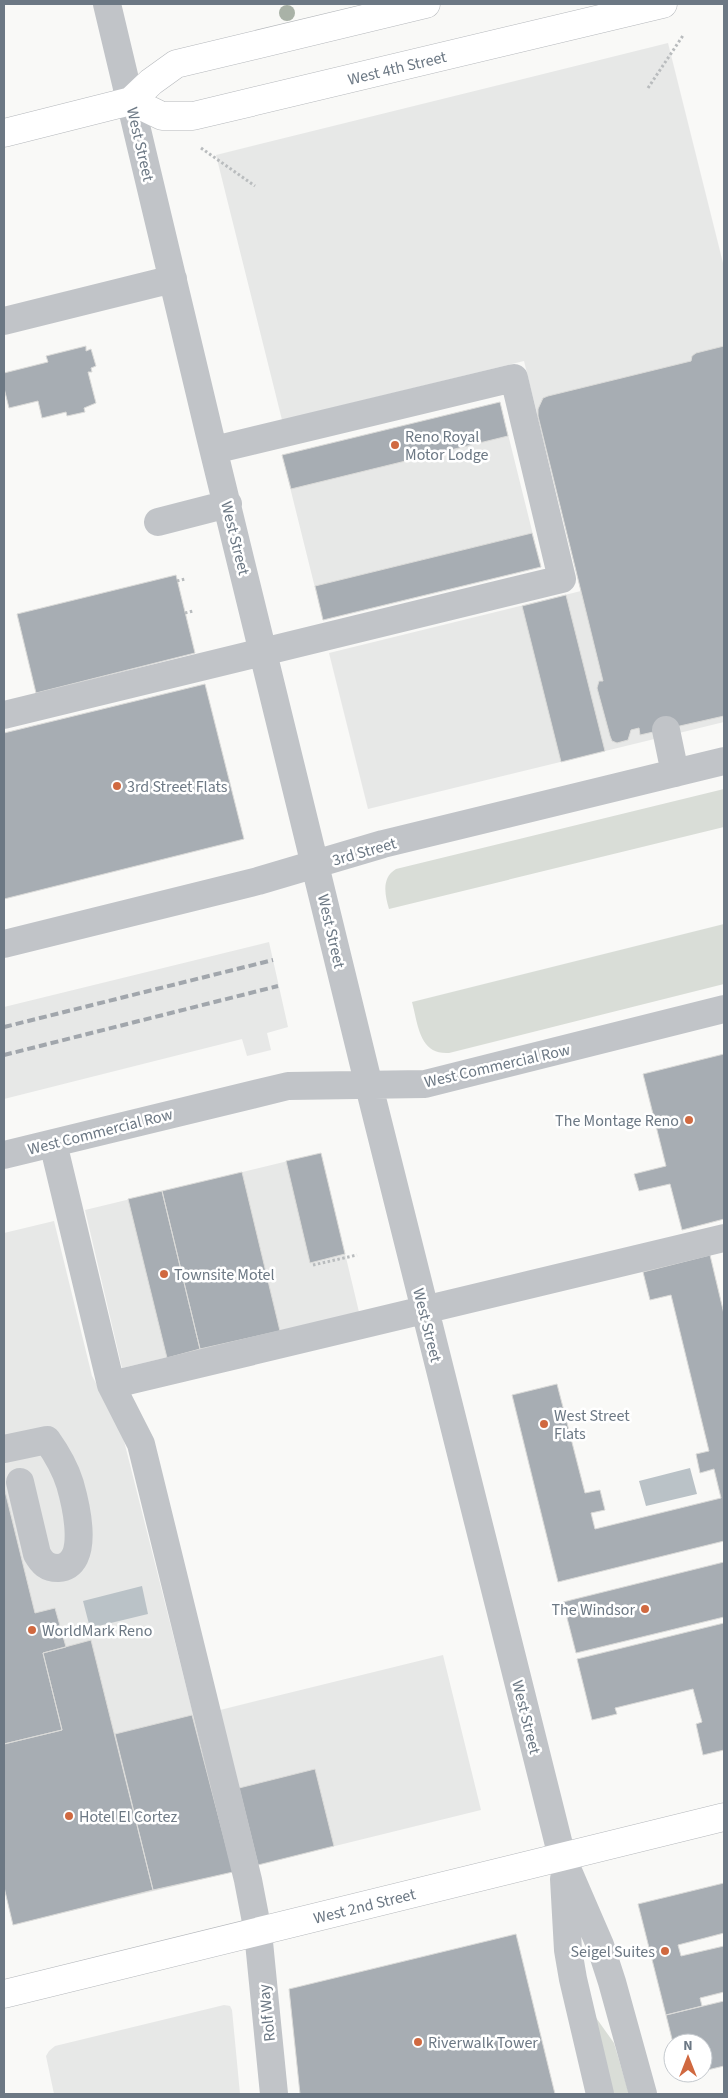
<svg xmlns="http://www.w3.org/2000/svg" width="728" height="2098" viewBox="0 0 728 2098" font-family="'Source Sans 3',sans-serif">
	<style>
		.built { fill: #e7e8e7 }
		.green { fill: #d9ddd7 }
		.water { fill: #bac2c7 }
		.building { fill: #a7adb3; stroke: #dbdbd9 }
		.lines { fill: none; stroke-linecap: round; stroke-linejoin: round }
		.major-casing { stroke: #b5b8bc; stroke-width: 29 }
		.path { stroke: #b9bcbe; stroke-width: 3; stroke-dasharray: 2.5 2.5; stroke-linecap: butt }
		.minor { stroke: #c1c4c8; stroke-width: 28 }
		.major { stroke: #fff; stroke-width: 28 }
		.rail { stroke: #a1a6ac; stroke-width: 4; stroke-dasharray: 8 4; stroke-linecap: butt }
		.tree { fill: #a9b2a7 }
		.poi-dot { fill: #d06940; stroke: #fff; stroke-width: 2 }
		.labels { text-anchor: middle; stroke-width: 5; stroke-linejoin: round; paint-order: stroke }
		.street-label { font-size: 16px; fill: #6c7884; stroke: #fff }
		.poi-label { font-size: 16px; fill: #6c7884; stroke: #fff; text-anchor: start }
	</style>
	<rect width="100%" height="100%" fill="#f9f9f7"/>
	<path class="built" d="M668,43l56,224v455l-356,87 -39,-156 252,-62 -57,-230 -242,59 -66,-265z
		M500,402l41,165 -218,53 -41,-165z
		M269,942l19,85 -21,6 4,17 -24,6 -5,-17 -238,60v-92z
		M321,1153l38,159 -237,56 -37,-158z
		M54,1221l38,155 29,53 112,443 -220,53 -9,-38v-654z
		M443,1655l38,155 -223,55 -38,-155z
		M224,2005l6,1 2,4 8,84h-186l-8,-38 3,-5 6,-5z"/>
	<path class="green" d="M724,789v38l-335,82c-4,-14 -8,-31 7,-40z
		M724,924v60l-275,69c-30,2 -31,-29 -37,-51z
		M587,2005l27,38 15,51h-19z"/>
	<path class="water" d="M690,1468l7,26 -51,12 -7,-25z
		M142,1586l6,28 -58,14 -7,-27z"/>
	<path class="building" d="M86,346v5l5,-2 5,17 -5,2 1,4h-4l8,31 -12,5 1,4 -18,4 -1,-4 -24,6 -4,-17 -29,7 -5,-20v-15l44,-11 -2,-6z
		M724,346v370l-84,19 -1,-7 -8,2 -3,10 -11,3 -5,-2 -2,-5 -13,-48 2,-7h4l-65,-265v-7l5,-11 5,-2 143,-35 1,-5 4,-3z
		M500,402l8,34 -217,53 -9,-34z
		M532,533l9,34 -218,53 -8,-34z
		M176,575l19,78 -159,40 -19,-79z
		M566,595l39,156 -44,11 -39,-156z
		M205,684l39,155 -240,60v-166z
		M724,1054v165l-42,11 -12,-46 -31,7 -5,-17 32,-8 -23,-92z
		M321,1153l24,101 -35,9 -24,-102z
		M242,1172l38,159 -80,18 -38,-158z
		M162,1191l38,158 -33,9 -39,-159z
		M710,1255l14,59v227l-166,41 -46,-187 45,-11 28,109 15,-3 5,20 -14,3 4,16 126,-31 -7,-29 -14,4 -4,-19 13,-3 -38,-156 -21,5 -7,-28z
		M4,1487l31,126 20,-5 11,39 -23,6 19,77 -58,14z
		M724,1562v55l-148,36 -13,-51z
		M724,1623v127l-21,5 -7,-31 6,-2 -9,-33 -78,19 2,6 -25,6 -15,-61z
		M91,1640l62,250 -140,35 -9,-38v-143l58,-14 -19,-77z
		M192,1715l41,157 -80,18 -38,-156z
		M315,1769l19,77 -76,19 -19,-77z
		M724,1883v50l-46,12 3,11 43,-10v46l-24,6 2,8 -36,9 -28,-111z
		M516,1934l39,160h-255l-11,-105z
		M724,2001v65l-21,5v-28h-30l-7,-28z"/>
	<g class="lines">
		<defs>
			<g id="major">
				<path id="s1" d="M131,101l31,15h31l470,-112"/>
				<path d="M4,133l127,-32 20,-19 25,-18 250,-60"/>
				<path id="s2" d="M4,1994l720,-177"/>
			</g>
		</defs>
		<use href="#major" class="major-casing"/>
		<path class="path" d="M648,88l36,-54
			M201,148l54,38
			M177,581l8,-2
			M185,613l8,-2
			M313,1265l44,-10"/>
		<path class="minor" d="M107,4l103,432 159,650 180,719 13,52 38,88 12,37 31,112
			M4,321l169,-42
			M158,522l70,-18
			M4,715l558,-136 -48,-201 -300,72
			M666,730l9,43
			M4,944l254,-63 125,-37 341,-83
			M53,1143l58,242
			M4,1155l284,-69 137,-2 299,-75
			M4,1449l43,-9c10,14 18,28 23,44 6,21 21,82 -12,84 -11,0 -16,-5 -21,-14l-17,-72
			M564,1879l4,71 5,29 27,115
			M274,2094l-16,-162 -10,-52 -107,-436 -30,-59 613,-147"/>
		<use href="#major" class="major"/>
		<path class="rail" d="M4,1027l269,-67
			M4,1055l274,-69"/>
	</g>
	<circle class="tree" cx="287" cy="13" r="8"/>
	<g class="poi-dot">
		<circle cx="395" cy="445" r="5"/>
		<circle cx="117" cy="786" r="5"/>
		<circle cx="689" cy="1120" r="5"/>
		<circle cx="164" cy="1274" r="5"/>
		<circle cx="544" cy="1424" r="5"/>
		<circle cx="645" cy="1609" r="5"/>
		<circle cx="32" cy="1630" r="5"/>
		<circle cx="69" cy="1816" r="5"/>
		<circle cx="665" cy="1951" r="5"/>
		<circle cx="418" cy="2042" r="5"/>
	</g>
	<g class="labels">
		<g class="street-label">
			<text dy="6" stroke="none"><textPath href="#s1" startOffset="275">West 4th Street</textPath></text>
			<text transform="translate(141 144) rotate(77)" y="6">West Street</text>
			<text transform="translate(236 538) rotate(76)" y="6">West Street</text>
			<text transform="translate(364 851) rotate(-16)" y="6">3rd Street</text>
			<text transform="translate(332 931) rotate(77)" y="6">West Street</text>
			<text transform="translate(497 1065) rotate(-13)" y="6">West Commercial Row</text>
			<text transform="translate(100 1131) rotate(-14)" y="6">West Commercial Row</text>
			<text transform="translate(428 1325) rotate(76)" y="6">West Street</text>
			<text transform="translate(527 1717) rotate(76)" y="6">West Street</text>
			<text dy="6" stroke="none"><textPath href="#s2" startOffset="371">West 2nd Street</textPath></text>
			<text transform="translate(266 2013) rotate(-96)" y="6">Rolf Way</text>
		</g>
		<g class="poi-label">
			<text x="405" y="442">Reno Royal<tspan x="405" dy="18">Motor Lodge</tspan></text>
			<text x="127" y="792">3rd Street Flats</text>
			<text x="679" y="1126" text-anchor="end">The Montage Reno</text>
			<text x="174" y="1280">Townsite Motel</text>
			<text x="554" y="1421">West Street<tspan x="554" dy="18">Flats</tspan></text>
			<text x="635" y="1615" text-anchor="end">The Windsor</text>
			<text x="42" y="1636">WorldMark Reno</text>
			<text x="79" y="1822">Hotel El Cortez</text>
			<text x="655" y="1957" text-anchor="end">Seigel Suites</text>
			<text x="428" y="2048">Riverwalk Tower</text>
		</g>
	</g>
	<rect width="728" height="2098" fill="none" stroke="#6c7884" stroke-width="10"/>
	<g transform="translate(688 2058)"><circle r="24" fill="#ffffff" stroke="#c4c9ce"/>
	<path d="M0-4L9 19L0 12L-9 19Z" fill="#d06940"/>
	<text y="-8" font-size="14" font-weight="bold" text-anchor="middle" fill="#6c7884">N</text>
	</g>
</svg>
